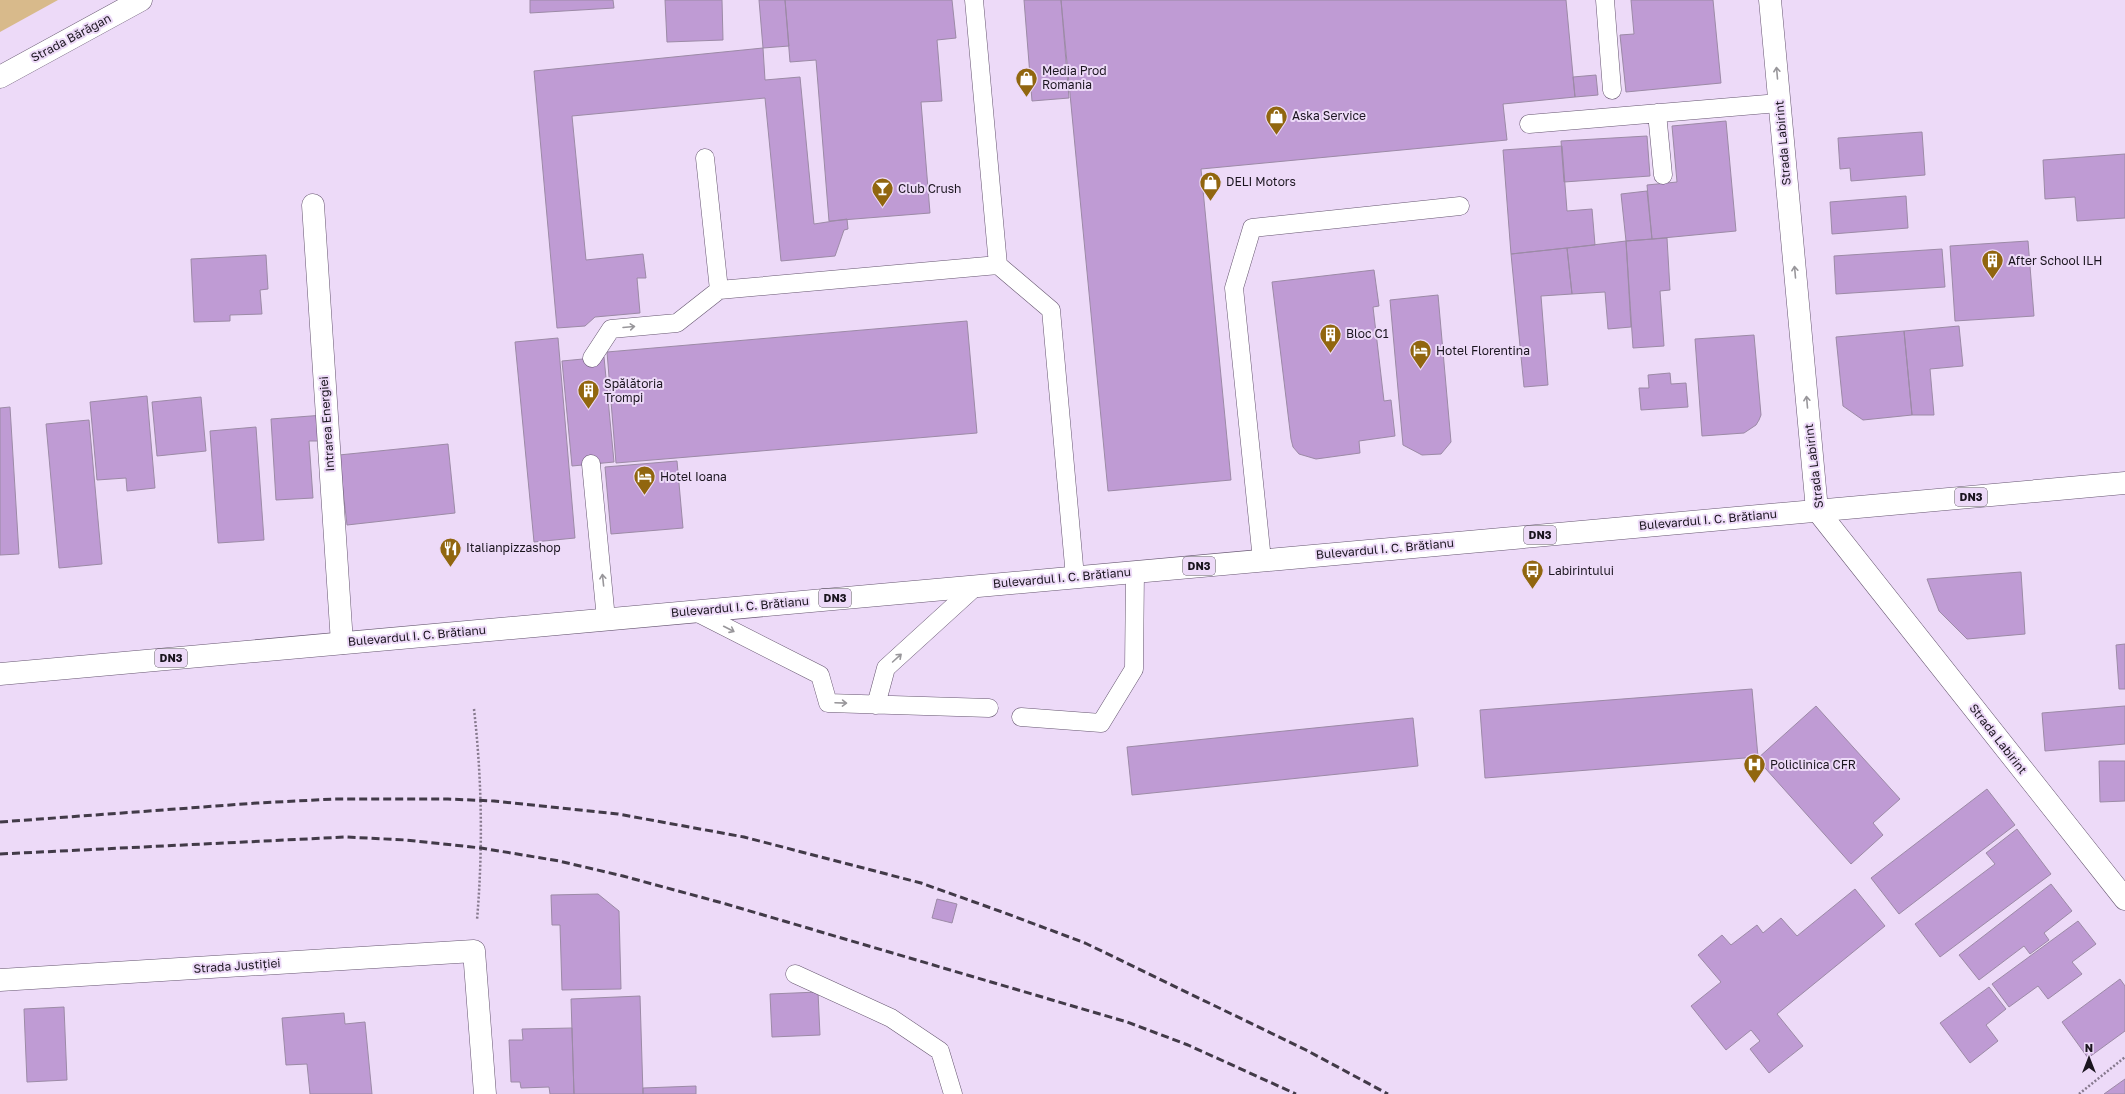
<svg xmlns="http://www.w3.org/2000/svg" width="2125" height="1094" viewBox="0 0 2125 1094" font-family="'Golos Text',sans-serif">
	<style>
		.green { fill: #d8ba8b }
		.building { fill: #bf9bd4; stroke: #9c8aa6 }
		.lines { fill: none; stroke-linecap: round; stroke-linejoin: round }
		.lane-casing { stroke: #665670; stroke-width: 19 }
		.street-casing { stroke: #665670; stroke-width: 23 }
		.primary-casing { stroke: #665670; stroke-width: 23 }
		.path { stroke: #86798d; stroke-width: 2.5; stroke-dasharray: 2 2; stroke-linecap: butt }
		.lane { stroke: #fff; stroke-width: 18 }
		.street { stroke: #fff; stroke-width: 22 }
		.primary { stroke: #fff; stroke-width: 22 }
		.rail { stroke: #423a48; stroke-width: 3; stroke-dasharray: 8 4; stroke-linecap: butt }
		.oneway { stroke: #98969a }
		.labels { text-anchor: middle; stroke-width: 4; stroke-linejoin: round; paint-order: stroke }
		.shield { fill: #eddaf8; stroke: #5a5060; stroke-width: 1 }
		.shield-label { font-size: 11px; font-weight: bold; fill: #1b151f }
		.street-label { font-size: 12px; fill: #1b151f; stroke: #eddaf8 }
		.poi-label { font-size: 12px; fill: #1b151f; stroke: #eddaf8; text-anchor: start }
	</style>
	<rect width="100%" height="100%" fill="#eddaf8"/>
	<path class="green" d="M0,0h58l-58,32z"/>
	<path class="building" d="M530,0h83l1,8 -84,5z
		M665,0h57l1,40 -56,2z
		M759,0h26l4,46 -26,2z
		M785,0h167l4,38 -19,2 5,61 -21,1 9,111 -101,8 -13,-161 -26,2z
		M1024,0h37l8,98 -37,3z
		M1061,0h505l9,97 -72,7 4,36 -306,29 30,311 -123,11z
		M1631,0h82l8,83 -95,9 -6,-57 14,-1z
		M763,48l2,32 35,-3 14,147 33,-5 1,10 -4,1 -9,26 -54,5 -16,-163 -193,18 14,144 57,-6 3,24h-9l3,35 -45,4 -10,9 -28,2 -23,-257z
		M1596,75l2,20 -23,2 -2,-20z
		M1726,121l10,110 -84,8 -5,-54 30,-3 -5,-56z
		M1922,132l3,43 -74,6 -1,-13 -10,1 -2,-31z
		M1647,136l3,40 -86,6 -3,-41z
		M1562,146l5,65 25,-2 3,36 -84,9 -8,-104z
		M2125,154v64l-48,3 -2,-24 -30,2 -2,-39z
		M1647,191l5,48 -26,2 -5,-47z
		M1906,196l2,32 -76,6 -2,-32z
		M1667,238l3,52 -10,1 4,55 -31,2 -7,-107z
		M1626,241l5,86 -23,2 -3,-37 -33,2 -5,-46z
		M2028,241l6,75 -79,5 -5,-75z
		M1567,248l5,46 -31,2 7,89 -24,2 -13,-133z
		M1942,249l3,38 -109,7 -2,-38z
		M266,255l2,34 -8,1 2,24 -32,1v6l-36,1 -3,-63z
		M1374,270l5,36 -6,1 11,94 7,-1 4,36 -36,5 1,12 -44,6 -17,-5 -6,-7 -2,-8 -19,-157z
		M1438,295l13,147 -10,12 -19,1 -19,-10 -13,-145z
		M967,321l10,112 -361,30 -9,-111z
		M1959,326l4,40 -33,3 4,46h-22l-8,-84z
		M1904,331l8,84 -49,5 -20,-14 -7,-69z
		M1754,335l7,80 -2,5 -3,5 -12,8 -42,3 -7,-97z
		M558,338l17,200 -41,4 -19,-200z
		M604,357l10,105 -42,4 -10,-105z
		M1670,373l1,11 15,-1 2,24 -47,3 -2,-22h10l-1,-13z
		M147,396l8,92 -28,3 -1,-13 -29,2 -7,-78z
		M201,397l5,54 -49,5 -5,-54z
		M10,407l9,147 -19,1v-147z
		M324,415l1,26h-16l4,57 -37,2 -5,-81z
		M89,420l13,144 -43,4 -13,-144z
		M256,427l8,113 -46,3 -8,-112z
		M448,444l7,69 -108,12 -8,-70z
		M677,461l6,67 -72,6 -6,-67z
		M2021,572l4,62 -58,5 -28,-28 -12,-32z
		M2125,644v45h-6l-3,-44z
		M1752,689l6,68 -273,21 -5,-68z
		M1816,706l84,93 -27,24 10,12 -32,29 -94,-105z
		M2125,706v38l-80,7 -3,-38z
		M1413,718l5,48 -286,29 -5,-48z
		M2099,761h26v40l-25,1z
		M1987,789l28,36 -116,89 -28,-36z
		M2017,829l34,45 -111,83 -25,-33 80,-60 -9,-11z
		M2051,884l21,27 -28,22 5,7 -19,14 -6,-8 -45,34 -20,-25z
		M1855,889l30,37 -108,88 26,32 -34,27 -19,-24 10,-8 -9,-11 -25,20 -35,-44 30,-24 -23,-27 24,-20 9,10 26,-20 6,8 18,-15 16,18z
		M598,894l21,17 2,78 -59,1 -2,-65h-8l-1,-30z
		M937,899l20,5 -5,19 -20,-5z
		M2078,921l18,23 -24,18 10,12 -34,25 -10,-13 -29,21 -17,-23z
		M2120,979l5,7v45l-37,27 -26,-36z
		M1989,987l17,22 -20,16 12,16 -28,22 -30,-40z
		M818,992l2,43 -48,2 -2,-43z
		M640,996l3,98h-69l-3,-95z
		M64,1007l3,73 -40,2 -3,-73z
		M344,1013l1,11 20,-2 7,72h-62l-3,-30 -21,1 -4,-47z
		M572,1028l2,66h-24l-1,-7 -28,1 -1,-6h-9l-2,-42h14l-1,-11z
		M2125,1079v15h-21z
		M696,1086v8h-53v-6z"/>
	<g class="lines">
		<defs>
			<path id="lane" d="M974,0l24,265 53,45 24,267
				M1605,0l7,90
				M1657,113l6,62
				M1529,124l250,-21
				M705,158l14,132 279,-25
				M592,358l19,-29 66,-6 42,-33
				M591,464l15,155
				M1262,560l-28,-272 18,-60 208,-22
				M694,611l126,64 8,28 161,5
				M876,705l10,-37 90,-82
				M1021,717l80,6 33,-54 1,-98
				M795,974l96,44 49,33 13,43"/>
			<path id="street" d="M1770,0l47,510 308,389
				M0,77l141,-77
				M313,205l29,438
				M0,980l474,-29 11,143"/>
			<path id="primary" d="M0,674l2125,-191"/>
		</defs>
		<use href="#lane" class="lane-casing"/>
		<use href="#street" class="street-casing"/>
		<use href="#primary" class="primary-casing"/>
		<path class="path" d="M474,709c8,71 9,140 3,211
			M2079,1094l46,-37"/>
		<use href="#lane" class="lane"/>
		<use href="#street" class="street"/>
		<use href="#primary" class="primary"/>
		<path class="rail" d="M0,822l257,-19 77,-4h114l46,2 124,13 126,23 177,46 84,30 80,30 221,107 82,44
			M0,854l346,-17 60,3 75,8 78,13 64,15 103,28 401,118 61,23 108,49"/>
	</g>
	<defs><path id="oneway-shaft" d="M-6 0H5M1.5-3L5.5 0L1.5 3" fill="none" stroke-width="1.6" stroke-linecap="round" stroke-linejoin="round"/></defs>
	<g class="oneway">
		<use href="#oneway-shaft" transform="translate(1777 73) rotate(-95)"/>
		<use href="#oneway-shaft" transform="translate(1795 272) rotate(-95)"/>
		<use href="#oneway-shaft" transform="translate(629 327) rotate(-5)"/>
		<use href="#oneway-shaft" transform="translate(1807 402) rotate(-95)"/>
		<use href="#oneway-shaft" transform="translate(603 580) rotate(-96)"/>
		<use href="#oneway-shaft" transform="translate(729 629) rotate(27)"/>
		<use href="#oneway-shaft" transform="translate(897 658) rotate(-42)"/>
		<use href="#oneway-shaft" transform="translate(841 703) rotate(2)"/>
	</g>
	<defs>
		<symbol id="shop-pin" viewBox="-11 -11 22 30"><path d="M0 17L-7.5 6A9.5 9.5 0 1 1 7.5 6Z" fill="#91660f" stroke="#eddaf8"/><path d="M-5-2.5h2.3a2.7 3.5 0 0 1 5.4 0H5L5.5 6h-11ZM-1.5-2.5h3a1.5 2.3 0 0 0-3 0Z" fill="#fff"/></symbol>
		<symbol id="bar-pin" viewBox="-11 -11 22 30"><path d="M0 17L-7.5 6A9.5 9.5 0 1 1 7.5 6Z" fill="#91660f" stroke="#eddaf8"/><path d="M-6-5H6L.8 .8V4.5H3.5V6h-7V4.5H-.8V.8Z" fill="#fff"/></symbol>
		<symbol id="building-pin" viewBox="-11 -11 22 30"><path d="M0 17L-7.5 6A9.5 9.5 0 1 1 7.5 6Z" fill="#91660f" stroke="#eddaf8"/><path d="M-4-6H4V6H1V3H-1V6H-4ZM-2.5-4.3h1.7v1.8h-1.7ZM.8-4.3h1.7v1.8H.8ZM-2.5-1h1.7V.8h-1.7ZM.8-1h1.7V.8H.8Z" fill="#fff"/></symbol>
		<symbol id="hotel-pin" viewBox="-11 -11 22 30"><path d="M0 17L-7.5 6A9.5 9.5 0 1 1 7.5 6Z" fill="#91660f" stroke="#eddaf8"/><path d="M-6-4.5h1.5V1H6V5H4.5V3h-9V5H-6ZM-4 0a1.8 1.8 0 1 1 3.6 0ZM.5 0V-2.5h3Q6-2.5 6 0Z" fill="#fff"/></symbol>
		<symbol id="restaurant-pin" viewBox="-11 -11 22 30"><path d="M0 17L-7.5 6A9.5 9.5 0 1 1 7.5 6Z" fill="#91660f" stroke="#eddaf8"/><path d="M-5-6h1v4h1v-4h1v4h1v-4h1v5L-1.5 .5V6h-2V.5L-5-1ZM5-6V6H3V1.5H1.5Q1.5-4 5-6Z" fill="#fff"/></symbol>
		<symbol id="bus-pin" viewBox="-11 -11 22 30"><path d="M0 17L-7.5 6A9.5 9.5 0 1 1 7.5 6Z" fill="#91660f" stroke="#eddaf8"/><path d="M-5-6H5V4H4V6H2V4H-2V6H-4V4H-5ZM-3.5-4V0h7V-4ZM-3.5 1.2v1.5H-2V1.2ZM2 1.2v1.5H3.5V1.2Z" fill="#fff"/></symbol>
		<symbol id="hospital-pin" viewBox="-11 -11 22 30"><path d="M0 17L-7.5 6A9.5 9.5 0 1 1 7.5 6Z" fill="#91660f" stroke="#eddaf8"/><path d="M-5-5h3v3.5h4V-5h3V5h-3V1.5h-4V5h-3Z" fill="#fff"/></symbol>
	</defs>
	<g fill-rule="evenodd">
		<use href="#shop-pin" x="1014" y="66" width="25" height="34"/>
		<use href="#shop-pin" x="1264" y="104" width="25" height="34"/>
		<use href="#shop-pin" x="1198" y="170" width="25" height="34"/>
		<use href="#bar-pin" x="870" y="176" width="25" height="34"/>
		<use href="#building-pin" x="1980" y="248" width="25" height="34"/>
		<use href="#building-pin" x="1318" y="322" width="25" height="34"/>
		<use href="#hotel-pin" x="1408" y="338" width="25" height="34"/>
		<use href="#building-pin" x="576" y="378" width="25" height="34"/>
		<use href="#hotel-pin" x="632" y="464" width="25" height="34"/>
		<use href="#restaurant-pin" x="438" y="536" width="25" height="34"/>
		<use href="#bus-pin" x="1520" y="558" width="25" height="34"/>
		<use href="#hospital-pin" x="1742" y="752" width="25" height="34"/>
	</g>
	<g class="labels">
		<g class="shield">
			<rect x="1955" y="488" width="32" height="18" rx="3"/>
			<rect x="1524" y="526" width="32" height="18" rx="3"/>
			<rect x="1183" y="557" width="32" height="18" rx="3"/>
			<rect x="819" y="589" width="32" height="18" rx="3"/>
			<rect x="155" y="649" width="32" height="18" rx="3"/>
		</g>
		<g class="shield-label">
			<text x="1971" y="501">DN3</text>
			<text x="1540" y="539">DN3</text>
			<text x="1199" y="570">DN3</text>
			<text x="835" y="602">DN3</text>
			<text x="171" y="662">DN3</text>
		</g>
		<g class="street-label">
			<text transform="translate(71 38) rotate(-28)" y="4">Strada Bărăgan</text>
			<text transform="translate(1783 143) rotate(-95)" y="4">Strada Labirint</text>
			<text transform="translate(327 424) rotate(-94)" y="4">Intrarea Energiei</text>
			<text transform="translate(1814 466) rotate(-97)" y="4">Strada Labirint</text>
			<text transform="translate(1708 520) rotate(-5)" y="4">Bulevardul I. C. Brătianu</text>
			<text transform="translate(1385 549) rotate(-5)" y="4">Bulevardul I. C. Brătianu</text>
			<text transform="translate(1062 578) rotate(-5)" y="4">Bulevardul I. C. Brătianu</text>
			<text transform="translate(740 607) rotate(-5)" y="4">Bulevardul I. C. Brătianu</text>
			<text transform="translate(417 636) rotate(-5)" y="4">Bulevardul I. C. Brătianu</text>
			<text transform="translate(1998 739) rotate(52)" y="4">Strada Labirint</text>
			<text transform="translate(237 966) rotate(-4)" y="4">Strada Justiției</text>
		</g>
		<g class="poi-label">
			<text x="1042" y="75">Media Prod<tspan x="1042" dy="14">Romania</tspan></text>
			<text x="1292" y="120">Aska Service</text>
			<text x="1226" y="186">DELI Motors</text>
			<text x="898" y="193">Club Crush</text>
			<text x="2008" y="265">After School ILH</text>
			<text x="1346" y="338">Bloc C1</text>
			<text x="1436" y="355">Hotel Florentina</text>
			<text x="604" y="388">Spălătoria<tspan x="604" dy="14">Trompi</tspan></text>
			<text x="660" y="481">Hotel Ioana</text>
			<text x="466" y="552">Italianpizzashop</text>
			<text x="1548" y="575">Labirintului</text>
			<text x="1770" y="769">Policlinica CFR</text>
		</g>
	</g>
	<g transform="translate(2089 1058)" stroke="#eddaf8" stroke-width="3" paint-order="stroke">
	<path d="M0-3L7 15L0 10L-7 15Z" fill="#1b151f"/>
	<text y="-6" font-size="11" font-weight="bold" text-anchor="middle" fill="#1b151f">N</text>
	</g>
</svg>
